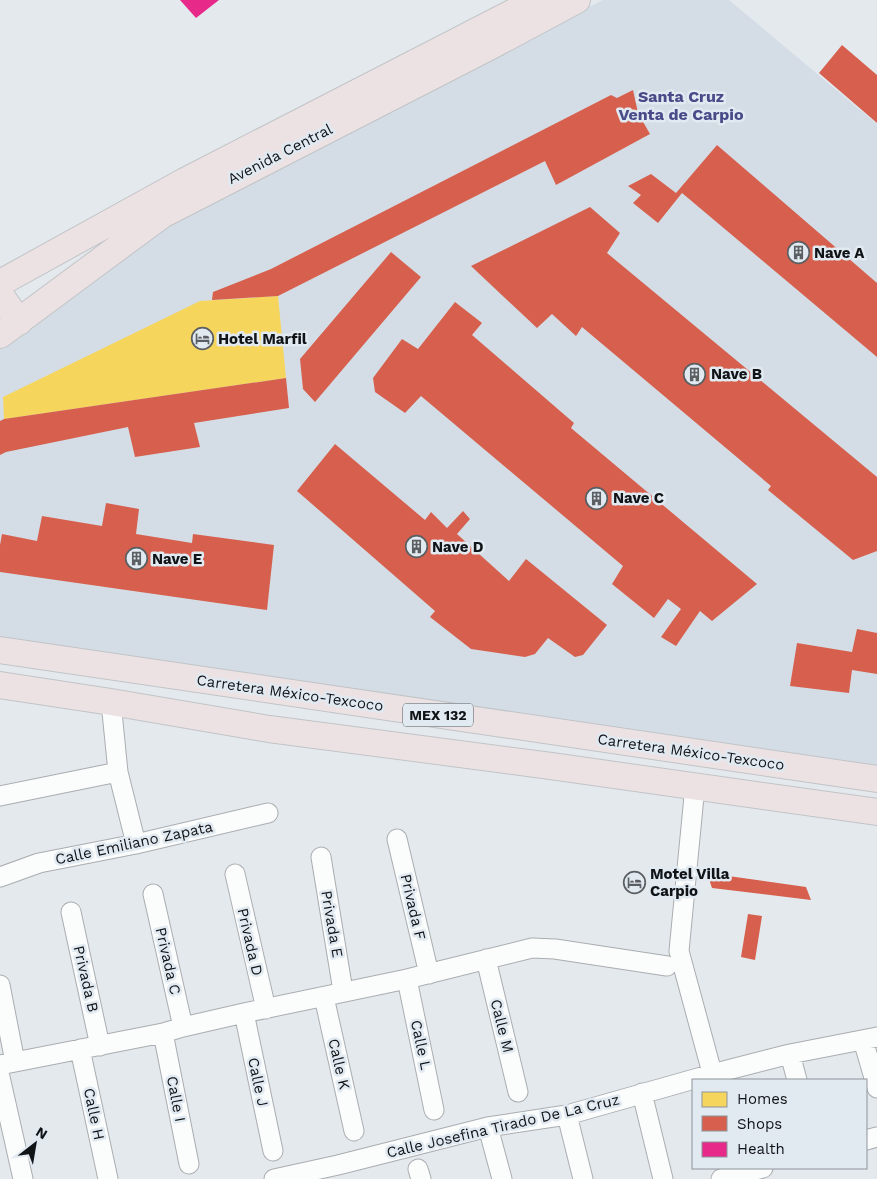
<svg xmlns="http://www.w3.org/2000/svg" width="877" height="1179" viewBox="0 0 877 1179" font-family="'Work Sans',sans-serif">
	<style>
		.built { fill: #d4dde6 }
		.homes { fill: #f6d55c }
		.shops { fill: #d6604d }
		.health { fill: #e7298a }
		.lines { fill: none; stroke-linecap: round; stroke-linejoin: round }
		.minor-casing { stroke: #aaadb0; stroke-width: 21 }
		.highway-casing { stroke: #c1c4c6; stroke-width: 28 }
		.minor { stroke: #fbfcfc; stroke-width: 19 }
		.highway { stroke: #ece2e4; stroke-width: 26 }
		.labels { text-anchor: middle; stroke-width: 5; stroke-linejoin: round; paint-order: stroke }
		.shield { fill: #e1e9f1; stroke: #4f5458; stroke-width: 1 }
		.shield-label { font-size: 14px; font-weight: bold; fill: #111417 }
		.street-label { font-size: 15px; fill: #111417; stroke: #e1e9f1 }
		.poi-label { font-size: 15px; font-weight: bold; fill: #111417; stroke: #e1e9f1; text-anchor: start }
		.neighbourhood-label { font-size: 16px; font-weight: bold; fill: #484b88; stroke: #e1e9f1 }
	</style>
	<rect width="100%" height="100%" fill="#e4e9ee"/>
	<path class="built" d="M603,0h126l148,124v654l-877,-138v-304l144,-108z"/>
	<path class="homes" d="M278,296l8,82 -282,41 -1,-22 197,-96z"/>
	<path class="shops" d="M842,45l35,30v48l-58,-50z
		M633,90l5,23 12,21 -94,51 -11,-24 -267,135 -66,4 1,-8 58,-23 340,-174 6,3z
		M717,145l160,138v74l-195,-164 -24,30 -25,-20 8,-8 -13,-9 23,-12 25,19z
		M590,207l30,26 -13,20 270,224v74l-24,9 -85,-70 3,-4 -189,-159 -6,9 -24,-22 -15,14 -66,-62z
		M391,252l30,25 -106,125 -12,-13 -3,-30z
		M455,302l27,21 -10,12 102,88 -3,5 186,156 -45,37 -12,-10 -24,35 -15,-9 20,-28 -13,-10 -14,19 -42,-34 11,-18 -202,-170 -16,17 -30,-21 -2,-14 29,-39 16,10z
		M286,378l3,30 -95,15 6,24 -65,10 -7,-30 -122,25 -6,3v-34l4,-2z
		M335,444l90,76 6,-8 16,16 16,-17 7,8 -13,15 52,47 17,-22 81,66 -24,30 -8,2 -27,-19 -13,16 -10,3 -54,-8 -41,-32 5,-6 -138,-120z
		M106,503l33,6 -3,25 56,9 1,-9 81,11 -7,65 -267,-38v-27l2,-11 35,7 5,-25 60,10z
		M857,629l20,4v41l-25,-4 -3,23 -59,-7 7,-43 55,9z
		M707,873l99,14 5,13 -99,-12z
		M748,914l14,2 -7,44 -14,-3z"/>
	<path class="health" d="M180,0h39l-23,18z"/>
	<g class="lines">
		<defs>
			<path id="minor" d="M111,702l7,70 18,72
				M695,786l-16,165 35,129
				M0,796l118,-24
				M397,839l32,135
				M321,857l22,134
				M235,874l31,135
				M0,877l39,-14 97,-19 132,-31
				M153,894l30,133
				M71,912l29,134
				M486,959l32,133
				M407,979l27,131
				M0,985l15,77
				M324,997l30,134
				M244,1013l29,138
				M163,1033l26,131
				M863,1040l14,48
				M80,1049l28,130
				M790,1054l7,26
				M0,1065l163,-32 20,-6 61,-14 163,-34 125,-31 23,1 112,17
				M0,1077l23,102
				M642,1093l21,86
				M567,1115l16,64
				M488,1127l14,52
				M866,1140l11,-3
				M418,1169l3,10
				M274,1179l64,-14 150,-38 79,-12 145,-41 78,-20 87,-17
				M721,1179l42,-11"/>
			<path id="highway" d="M0,283l185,-102 352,-181
				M0,294l19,28
				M0,335l162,-120 329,-169 86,-46
				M0,650l877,129
				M0,685l111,17 158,27 282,37 326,46"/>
		</defs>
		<use href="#minor" class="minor-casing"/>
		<use href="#highway" class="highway-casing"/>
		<use href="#minor" class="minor"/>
		<use href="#highway" class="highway"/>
	</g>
	<defs>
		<symbol id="building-ring" viewBox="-11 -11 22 22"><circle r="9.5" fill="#e1e9f1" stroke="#5b5f62" stroke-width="1.5"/><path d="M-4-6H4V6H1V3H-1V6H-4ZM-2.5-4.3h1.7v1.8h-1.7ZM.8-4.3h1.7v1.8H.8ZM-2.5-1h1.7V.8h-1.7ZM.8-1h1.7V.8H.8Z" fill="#5b5f62"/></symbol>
		<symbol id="hotel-ring" viewBox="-11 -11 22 22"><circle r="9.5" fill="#e1e9f1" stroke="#5b5f62" stroke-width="1.5"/><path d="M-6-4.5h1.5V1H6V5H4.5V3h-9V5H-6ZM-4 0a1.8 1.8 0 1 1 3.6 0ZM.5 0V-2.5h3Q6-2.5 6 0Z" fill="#5b5f62"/></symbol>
	</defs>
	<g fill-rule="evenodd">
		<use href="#building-ring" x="786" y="240" width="25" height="25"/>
		<use href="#hotel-ring" x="190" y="326" width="25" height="25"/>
		<use href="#building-ring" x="682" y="362" width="25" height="25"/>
		<use href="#building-ring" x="584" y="486" width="25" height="25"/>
		<use href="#building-ring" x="404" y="534" width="25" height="25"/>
		<use href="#building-ring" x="124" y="546" width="25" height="25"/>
		<use href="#hotel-ring" x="622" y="870" width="25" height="25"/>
	</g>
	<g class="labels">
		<rect class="shield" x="403" y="703.5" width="70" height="23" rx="4"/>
		<g class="shield-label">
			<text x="438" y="720">MEX 132</text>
		</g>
		<g class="street-label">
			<text transform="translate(280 154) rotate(-27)" y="5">Avenida Central</text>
			<text transform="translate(290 693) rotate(8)" y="5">Carretera México-Texcoco</text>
			<text transform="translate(691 752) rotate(8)" y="5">Carretera México-Texcoco</text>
			<text transform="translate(134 843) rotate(-12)" y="5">Calle Emiliano Zapata</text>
			<text transform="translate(413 907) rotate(77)" y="5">Privada F</text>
			<text transform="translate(332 924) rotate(80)" y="5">Privada E</text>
			<text transform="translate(250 942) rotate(77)" y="5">Privada D</text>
			<text transform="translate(168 961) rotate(77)" y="5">Privada C</text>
			<text transform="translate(86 979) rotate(77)" y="5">Privada B</text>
			<text transform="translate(502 1026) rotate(76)" y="5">Calle M</text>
			<text transform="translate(421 1045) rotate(78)" y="5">Calle L</text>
			<text transform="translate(339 1064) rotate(77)" y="5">Calle K</text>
			<text transform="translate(258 1082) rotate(78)" y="5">Calle J</text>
			<text transform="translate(176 1099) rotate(79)" y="5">Calle I</text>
			<text transform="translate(94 1114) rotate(78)" y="5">Calle H</text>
			<text transform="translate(503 1126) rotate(-13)" y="5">Calle Josefina Tirado De La Cruz</text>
		</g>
		<g class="poi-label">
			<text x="814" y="258">Nave A</text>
			<text x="218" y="344">Hotel Marfil</text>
			<text x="711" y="379">Nave B</text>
			<text x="613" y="503">Nave C</text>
			<text x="432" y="552">Nave D</text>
			<text x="152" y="564">Nave E</text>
			<text x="650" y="879">Motel Villa<tspan x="650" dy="17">Carpio</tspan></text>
		</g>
		<g class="neighbourhood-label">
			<text x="681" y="102">Santa Cruz<tspan x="681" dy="18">Venta de Carpio</tspan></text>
		</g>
	</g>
	<rect x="692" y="1079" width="175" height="90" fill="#e1e9f1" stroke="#8e949a"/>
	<rect x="702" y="1092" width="25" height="15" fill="#f6d55c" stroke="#8e949a"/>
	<text x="737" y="1104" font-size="15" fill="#111417">Homes</text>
	<rect x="702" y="1116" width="25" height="15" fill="#d6604d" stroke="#8e949a"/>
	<text x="737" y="1129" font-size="15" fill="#111417">Shops</text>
	<rect x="702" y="1142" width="25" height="15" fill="#e7298a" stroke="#8e949a"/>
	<text x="737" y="1154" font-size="15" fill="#111417">Health</text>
	<g transform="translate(35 1144) rotate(31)" stroke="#e1e9f1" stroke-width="4" paint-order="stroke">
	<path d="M0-4L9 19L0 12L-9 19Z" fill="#111417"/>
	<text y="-8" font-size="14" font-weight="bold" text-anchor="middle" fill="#111417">N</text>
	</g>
</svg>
